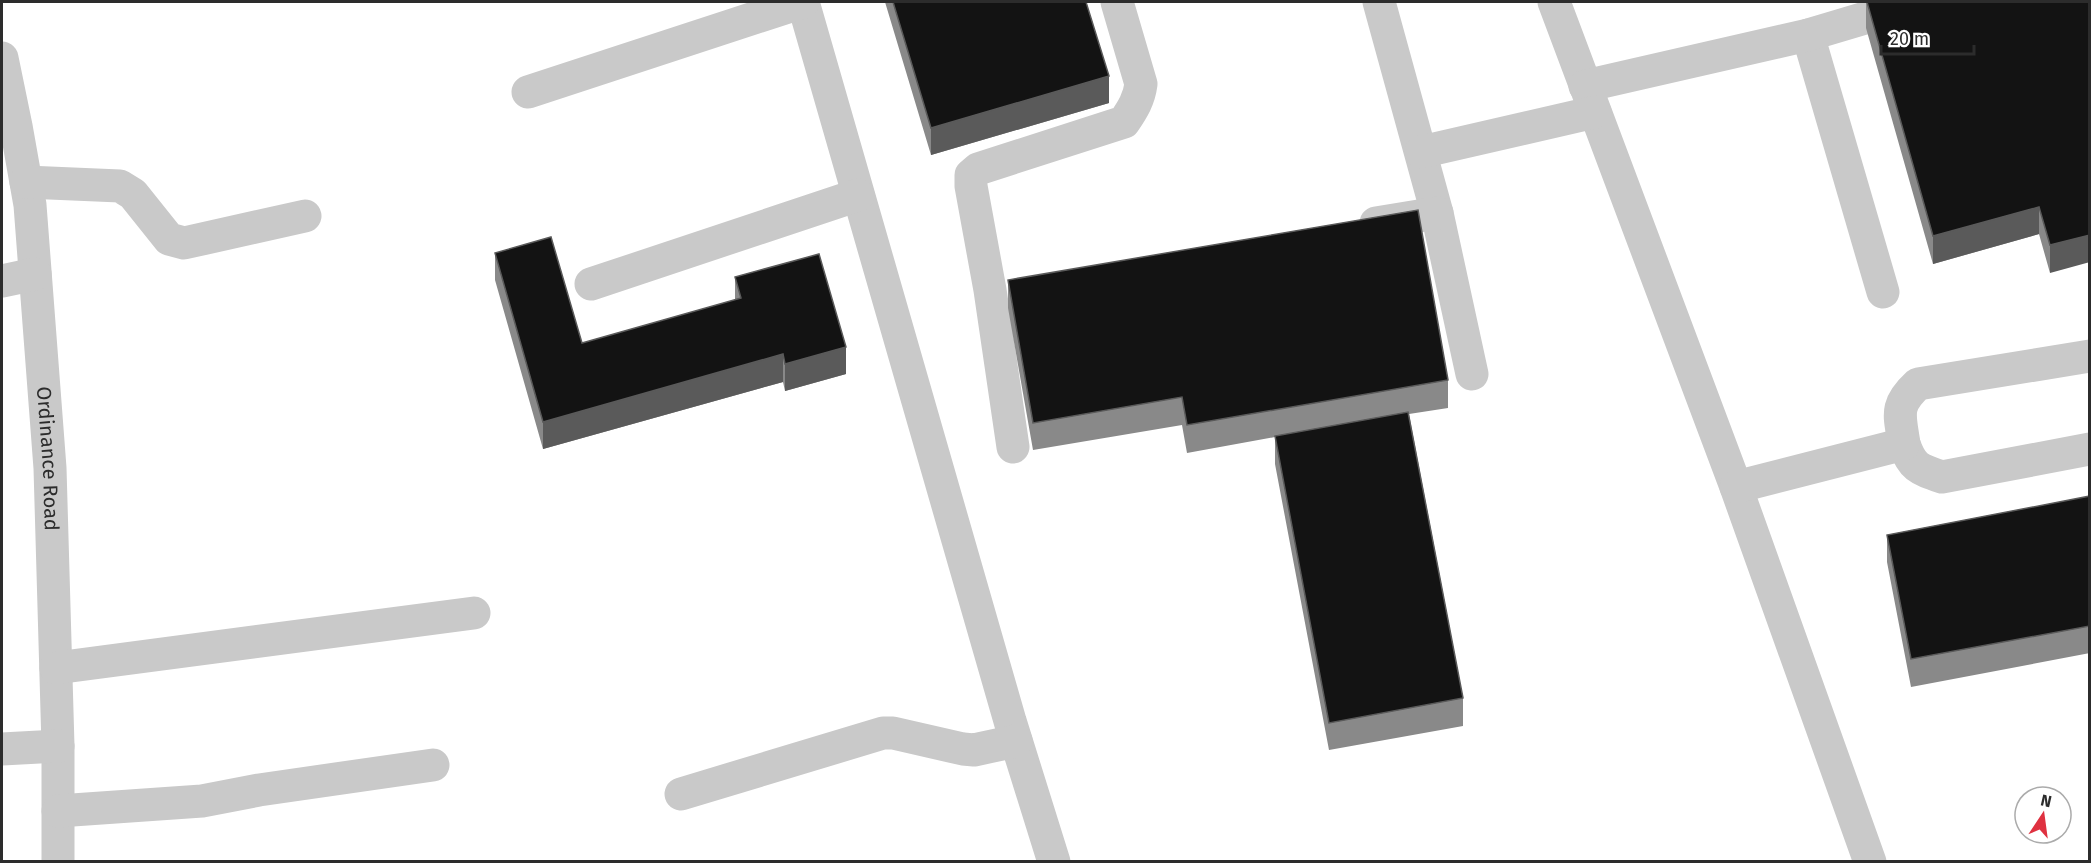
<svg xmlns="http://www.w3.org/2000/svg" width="2091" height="863" viewBox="0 0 2091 863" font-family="'Fira Sans',sans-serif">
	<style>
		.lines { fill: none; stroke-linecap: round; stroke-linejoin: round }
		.minor { stroke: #c9c9c9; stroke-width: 33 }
		.wall { fill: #898989 }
		.shaded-wall { fill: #5a5a5a }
		.building { fill: #131313; stroke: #5a5a5a; stroke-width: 1.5 }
		.labels { text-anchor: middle; stroke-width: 6; stroke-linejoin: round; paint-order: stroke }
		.street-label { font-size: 20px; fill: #2c2c2c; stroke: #fff }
	</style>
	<rect width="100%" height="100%" fill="#fff"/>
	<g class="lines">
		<g class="minor">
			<path d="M803,2l207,719 44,141"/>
			<path d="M1379,2l58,211 35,161"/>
			<path d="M1554,2l182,485 134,375"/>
			<path d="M1808,35l75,257"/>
			<path id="s1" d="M2,58l14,68 14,79 20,263 8,278v116"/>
			<path d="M1585,86l223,-51 111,-33"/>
			<path d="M528,92l275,-90"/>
			<path d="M1421,152l174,-40"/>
			<path d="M26,182l94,4 13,8 36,45 15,4 121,-27"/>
			<path d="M1376,223l61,-10"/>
			<path d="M2,281l33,-7"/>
			<path d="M591,284l267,-89"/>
			<path d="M1904,444c8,23 14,25 38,33l148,-28"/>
			<path d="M1013,447l-23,-157 -19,-104v-11l7,-6 146,-47c9,-13 15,-23 17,-38l-24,-82"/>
			<path d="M1736,487l168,-43c-4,-29 -10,-38 14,-60l172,-28"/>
			<path d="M56,668l418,-55"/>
			<path d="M2,749l56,-3"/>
			<path d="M681,794l202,-61h10l70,16 11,1 42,-9"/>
			<path d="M58,811l144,-10 57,-11 174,-25"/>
		</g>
	</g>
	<path class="wall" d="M885,2h201l23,101 -178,52z
		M1866,2h224l-40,271 -11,-39 -106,30 -67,-236z
		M495,253l87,90 153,-43v-23l111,97 -61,17 -2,-9 -240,67 -48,-169z
		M1008,280l440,100v28l-39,6 54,284v28l-134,24 -54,-286v-27l-88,16 -5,-28 -149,25 -25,-142z
		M2090,496v157l-179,34 -24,-125v-27z"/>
	<path class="shaded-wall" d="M1109,76v27l-178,52v-27z
		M2039,207v27l-106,30v-28z
		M2090,235v27l-40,11v-28z
		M846,347v27l-61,17v-27z
		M783,354v28l-240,67v-27z"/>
	<path class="building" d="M893,2h193l23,74 -178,52z
		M1867,2h223v233l-40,10 -11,-38 -106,29z
		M1418,210l30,170 -261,45 -5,-28 -149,26 -25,-143z
		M551,237l31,106 159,-45 -6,-21 84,-23 27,93 -61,17 -2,-10 -240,68 -48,-169z
		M1408,412l55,286 -134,25 -54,-287z
		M2090,496v130l-179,33 -24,-124z"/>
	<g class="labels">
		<g class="street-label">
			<text dy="7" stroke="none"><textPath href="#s1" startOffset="404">Ordinance Road</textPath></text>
		</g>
	</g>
	<rect width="2091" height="863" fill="none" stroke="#2c2c2c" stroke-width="6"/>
	<g transform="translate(2043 815) rotate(13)"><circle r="28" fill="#ffffff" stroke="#ababab" stroke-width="1.5"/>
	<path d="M0-4.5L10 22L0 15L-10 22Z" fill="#df3140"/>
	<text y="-9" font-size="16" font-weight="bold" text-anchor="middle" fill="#2c2c2c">N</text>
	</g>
	<path d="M1881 45v9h93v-9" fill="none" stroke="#2c2c2c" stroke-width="3"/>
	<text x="1890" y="45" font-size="18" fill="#2c2c2c" stroke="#ffffff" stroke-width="4.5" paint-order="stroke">20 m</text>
</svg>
